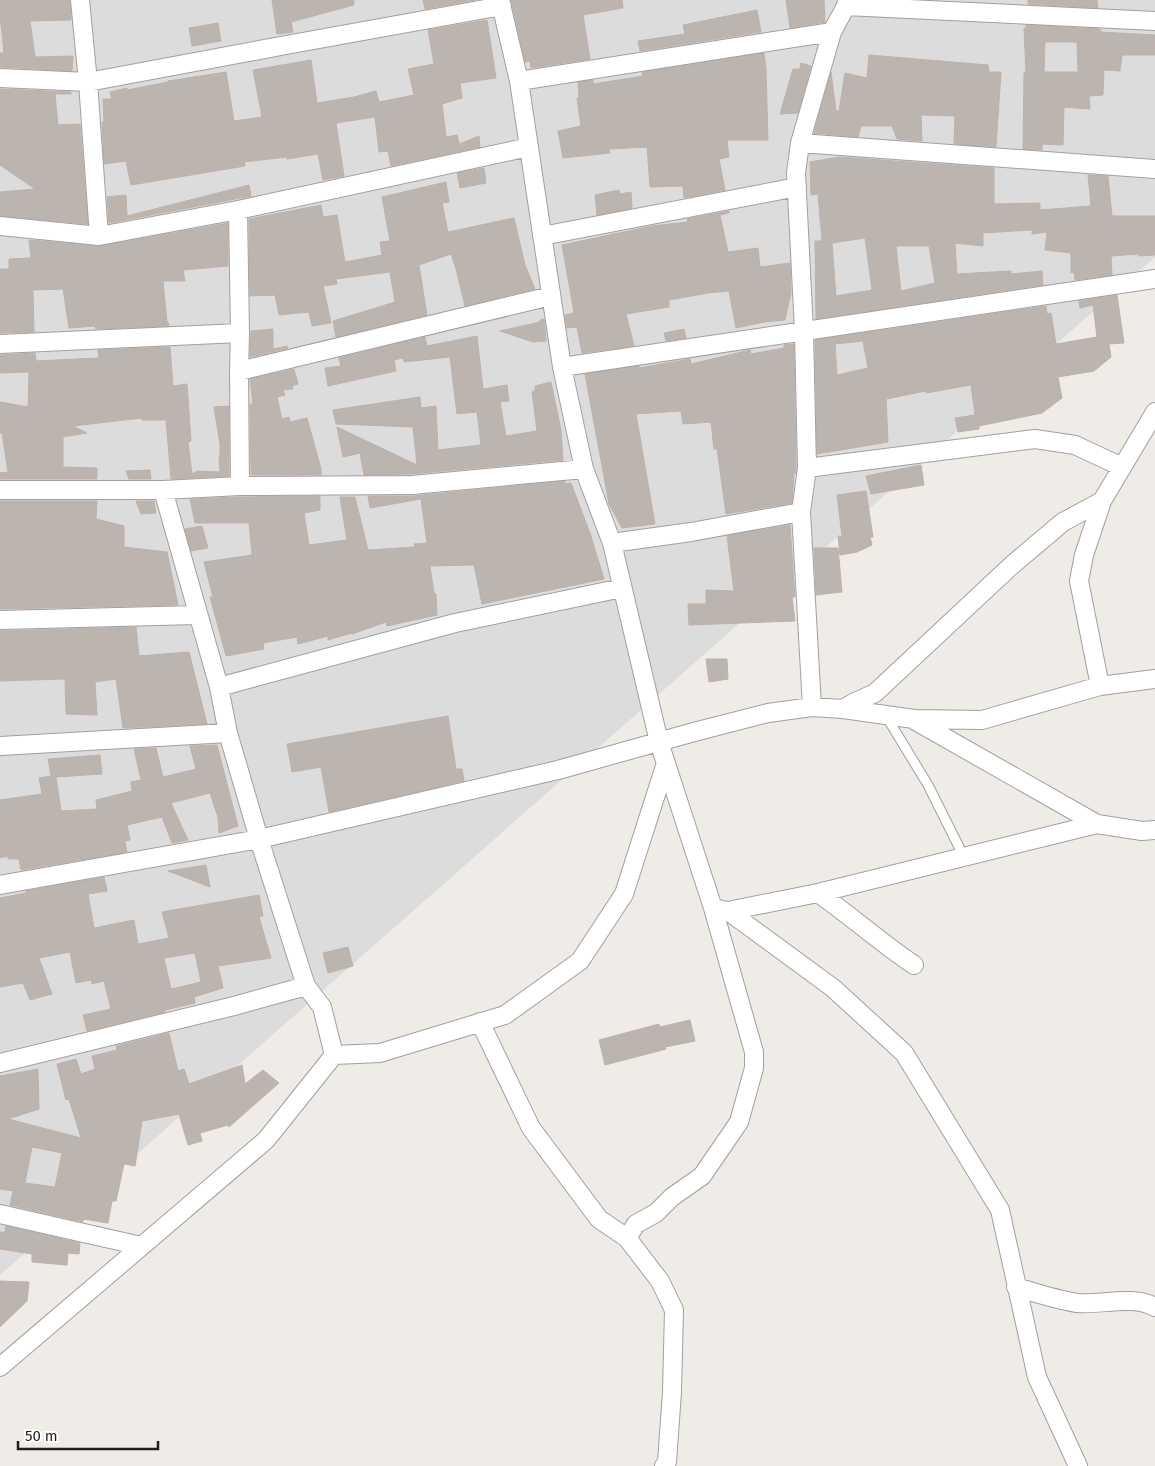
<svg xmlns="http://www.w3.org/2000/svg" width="1155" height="1466" viewBox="0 0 1155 1466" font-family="'Fira Sans',sans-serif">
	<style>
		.residential { fill: #dddcdc }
		.building { fill: #bcb4af; stroke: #bfb1aa; fill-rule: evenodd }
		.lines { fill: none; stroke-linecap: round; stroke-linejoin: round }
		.lane-casing { stroke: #a0a0a0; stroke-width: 11 }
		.street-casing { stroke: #a0a0a0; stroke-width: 20 }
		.lane { stroke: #fff; stroke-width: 9 }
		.street { stroke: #fff; stroke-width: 18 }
	</style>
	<rect width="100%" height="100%" fill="#efebe6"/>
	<path class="residential" d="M0,0h1155v257l-1155,1018z"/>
	<path class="building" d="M0,0h70l1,20 -41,1 5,36 38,-1 -1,15 -72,-4v-14h4l-3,-29h-1z
		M272,0h82v5l-63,17 2,10 -16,2z
		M423,0h52l-50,9z
		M511,0h111l1,8 -40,7 7,44 -59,9 -1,-7 -5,1z
		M786,0h38l1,22 -35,6z
		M1028,0h69l1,8 -70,-4z
		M757,10l4,22 -121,19 -2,-10 47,-7 -2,-9z
		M487,20l9,58 -36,5 2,15 -20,6 4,33 11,-2 2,9 20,-8 1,11 -89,19 -3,-15 -9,1 -4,-35 -39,6 8,53 -21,4 -5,-26 -31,5v-2l-43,5 1,4 -114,19 -5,-24 -22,3 -2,-42h2l-1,-23h9l-2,-7 17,-4v2l41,-8v-1l58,-9 8,49 28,-4 -9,-47 58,-10 6,43 37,-6 22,-6 3,11 35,-7 -6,-26 26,-5 -6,-34z
		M218,23l3,18 -29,5 -3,-18z
		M1026,25l74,4 1,3 54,3v20h-33l-2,16 -16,-1 -1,25 -14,1 1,13 -26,-2 -1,38 -21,-1v6l-19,-1 1,-76h2l-2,-45h2zM1045,42h32l1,30h-34z
		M764,53l2,16 2,71h-41l2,17 -10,2 6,31 -41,8 -1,-12 -33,1 -3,-40 -38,2 1,4 -47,5 -5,-27 23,-5 -4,-28h2l-1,-16 15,-2v4l50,-8 -1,-4z
		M869,55l119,10 1,7h12l-5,75 -42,-3 1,-28 -34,-1 1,26 -25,-2 -5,-13h-31l-3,11 -44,-4 17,-61 5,39h3l6,-38 22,5z
		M801,63l10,3 -13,47 -18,1 13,-45h7z
		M0,89l71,3v2h-16l3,31 22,-1 8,100 -88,-8v-24l35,-3 -35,-24z
		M839,157l155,11v36l46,-1v7l51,-4 -3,-31 20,1 4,40h43v39l-16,1 -1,-2 -27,2 1,19 -37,5 -1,-8 -3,1v-20l-26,-3 2,-18 -15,2v-4l-49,3v13l-28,-3 2,31 54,-3v3l31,-3 1,14 -227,34 -1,-78h7l-4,-47 -7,1 -1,-33zM865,238l7,52 -36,6 -4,-53zM896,246h33l6,37 -34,8z
		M484,168l2,15 -26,5 -3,-15z
		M446,182l3,20 -7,1 6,29 66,-14 11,47 10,24 -70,17 -9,-37 -5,-15 -32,11 8,50 -91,22 -3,-16 62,-19 -5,-30 -54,7 1,5 -14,2 8,37 -19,3 -3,-14 -30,3 -4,-20 -25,1 -1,-77 72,-14 2,12 14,-2 8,47 37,-7 -2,-13 10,-1 -8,-44z
		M249,185l2,11 -142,27 -2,-26 19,-2 1,21z
		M619,190l1,4 11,-2 1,16 -35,7 -2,-20z
		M729,211v2l-9,2 8,37 30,-4 2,19 30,-4 1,30 -6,27 -21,2 -28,6 -7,-37 -21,2 -39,7v7l-43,7 8,32 -52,7 -5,-26 -10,1 -2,-13 9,-2 -12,-68 90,-19 36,-4 -1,-3z
		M228,223v43l-45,4 2,11h-22l4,41h1l1,4 -73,3 -1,-3 -26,2 -6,-39 -30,1 1,42 -34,1v-64h9v-10l22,-1 -2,-18 72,6z
		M1117,295l7,48 -15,1 2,13 -17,14 -36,6 4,21 -20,15 -63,13v3l-21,3 -3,-14 20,-3 -4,-30 -45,8v-2l-40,8 2,43 -71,12 -2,-114 231,-34 1,8 4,-1 5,31 41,-7 -4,-32 -13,3 -1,-7zM863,341l5,27 -31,7 -2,-31z
		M544,319l2,22 -13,1 -33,-11 40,-9v-2z
		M273,329v20l14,-3 1,2 -38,9 1,-26z
		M684,329l2,9 -20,3 -2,-8z
		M477,336l6,53 24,-4 2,16 -9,1 6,34 31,-5 -5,-39 3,-1v-5l16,-4 10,48 2,30 -152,14 -47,1 -4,-22 -17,4 -6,-30 80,38 -4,-38 -77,-3 -3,-14 87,-13 1,11 15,-2 2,44 43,-5 -4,-33 -20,2 -7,-57 -46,5 -1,-4 -9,2 2,11 -68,15 -3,-18 16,-2 -2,-8 86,-21 2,9z
		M794,344l2,123v6h-2l-2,30 -66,11 -9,-65h-3l-3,-27 -28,2 -2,-13 -45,3 19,110 -33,4 -13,-24 -24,-130 54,-8v2l51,-9 1,5 59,-14 1,4 33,-6v-3z
		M170,347l3,39 14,-2 4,57 -3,1 4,32 5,-3 23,1 -1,-15 1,-1v-11l-6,-38 15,-1v70l-58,3 -5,-59h-24v-2l-69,8 14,7 -24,4v30l34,1v11h-97v-6l8,-1 -6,-39h-2v-31l28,5 1,-35 -29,1v-18l35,-2 1,8 40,-2 23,-1 -1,-8z
		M294,369l4,15 -6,2 1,3 -10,1 2,5 -8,2 5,22 7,-2 1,5 17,-4 14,51v6h-70l-1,-71h3l-3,-25z
		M921,465l3,20 -53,9 -5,-18z
		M150,470l1,9h-22l-3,-8z
		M565,481v3l6,-1 19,50 14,46 -122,25 -8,-39 -44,1 4,27 2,1 1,21 -50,11 -1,-4 -34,12v-1l-24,7v-4l-30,8 -1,-7 -34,6 1,6 -38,7 -16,-59h3l-9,-35 48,-7 -3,-32h-54l-5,-24 50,-2 80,-1v14l-16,3 5,32 38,-5 -7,-43h15l13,53 47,-3 -1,-3 13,-1 -6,-44 -51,9 -2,-12h45z
		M866,491l7,46h-3l2,8 -15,7 -17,3 -2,-19h4l-5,-41z
		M0,501h97l-1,18 28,7v21l43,5 11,53 -178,4z
		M136,501h18l2,12 -15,1z
		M790,525l5,72h-3l3,24 -106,4 -1,-21h18v-14l28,1 -7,-55z
		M202,526l6,22 -17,3 -6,-22z
		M814,548h24l4,44 -26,3z
		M136,627l3,29 50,-4 18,72 -84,4 -7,-49 -21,3 2,33 -31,-1 -1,-35 -65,2v-50z
		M706,659h21l1,20 -19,3z
		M448,716l8,53h6l2,12 -135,31 -8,-45 -29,5 -5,-28z
		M217,745l21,81 -19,7 -1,-16 -8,-24 -39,10 17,37 -16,3 -10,-26 -35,8 3,15 -5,1 2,11 -106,18 -2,-11h-11v-3l-8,2v-58l42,-6 -3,-16 12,-2 -3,-17 52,-4 2,19 -46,3 5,34 36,-2 -1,-9 36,-9 -1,-9 10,-2 -7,-31 22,-1 7,29 33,-8 -6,-23z
		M206,865l4,22 -42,-16z
		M104,877l3,14 -19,3 6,34 40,-8 4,24 31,-6 -7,-26 97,-17 4,21 -4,1 12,41 -53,8 5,22 -29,9 1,6 -30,7v2l-78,19 -4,-16 28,-6 -7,-28 -12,3 -1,-4 -15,3 -6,-31 -31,6 13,36 -22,6 -7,-17 -23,4v-89l26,-5v-2zM195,953l6,29 -30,7 -7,-31z
		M348,947l5,19 -25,7 -5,-20z
		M690,1020l5,21 -30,6 1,2 -61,16 -6,-25 60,-16 1,3z
		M169,1033l9,38 6,-2 5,15 53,-19 3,19 18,-14 16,13 -50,44 -1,-2 -28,8 2,8 -14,4 -9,-31 -37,7 -7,45 -11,-2 -8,37h-4l-4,22 -25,-4v3l-73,-17 3,-14 -13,-2v-113l38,-7 1,40 -31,10 73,19 -12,-39 -3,1 -9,-36 19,-5 5,15 14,-5 -3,-13 25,-6 -1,-4zM32,1147l30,6 -7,34 -30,-4z
		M6,1226l74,17 -1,11 -11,-1 -1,12 -35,-3v-8l-32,-5v-17h5z
		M0,1281l29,1 -2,19 -27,26z"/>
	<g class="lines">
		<defs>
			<path id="lane" d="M886,716l42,69 36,72"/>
			<path id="street" d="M80,0l8,82 11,154
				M500,0l19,81 43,286 22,102 28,74 47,199 54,166 41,144v16l-15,54 -37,54 -30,21 -16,16 -20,11 -9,14 33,43 14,29 -2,82 -5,70 -3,4
				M846,6l309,15
				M0,78l88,4 198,-37 216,-39
				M519,81l313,-49
				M800,143l355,26
				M238,210l2,123 -1,38 312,-75
				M0,226l99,10 139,-26 291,-63
				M542,236l255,-49
				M0,344l240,-11
				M562,367l593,-88
				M239,371l1,115
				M807,468l228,-29 40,6 47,22
				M0,490h163l77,-4 172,-1 172,-16
				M163,490l56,197 9,46 31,106 47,147
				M1102,501l-18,54 -5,26 21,105 55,-7
				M612,543l79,-11 110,-20
				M0,620l197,-5
				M219,687l236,-64 167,-35
				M812,707l-11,-195 6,-44 -3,-137 -8,-158 4,-30 32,-111 14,-26 1,-6
				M843,709l10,-6 22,-10 137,-128 51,-43 39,-21 53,-89
				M914,720l183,104 45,7 13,-1
				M0,746l228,-13
				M0,885l259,-46 299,-69 136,-38 74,-19 44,-6 31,2 71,10 68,1 118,-34
				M818,893c33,23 63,50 96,72
				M713,908l15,3 105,77 71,65 96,157 37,167 41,89
				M728,911l90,-18 279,-69
				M480,1022l51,106 68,91 28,19
				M0,1063l234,-57 72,-20 16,21 12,48
				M0,1214l141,32
				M1016,1287c20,6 41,13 61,16 24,2 56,-8 78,4
				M0,1367l266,-227 68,-85 46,-2 125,-38 75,-54 44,-67 42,-131"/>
		</defs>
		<use href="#lane" class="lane-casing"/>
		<use href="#street" class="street-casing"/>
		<use href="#lane" class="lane"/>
		<use href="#street" class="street"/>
	</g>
	<path d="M18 1441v8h140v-8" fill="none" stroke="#1f1f1f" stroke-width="2.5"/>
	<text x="25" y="1441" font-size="15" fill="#1f1f1f" stroke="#ffffff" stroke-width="4" paint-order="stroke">50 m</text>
</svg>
